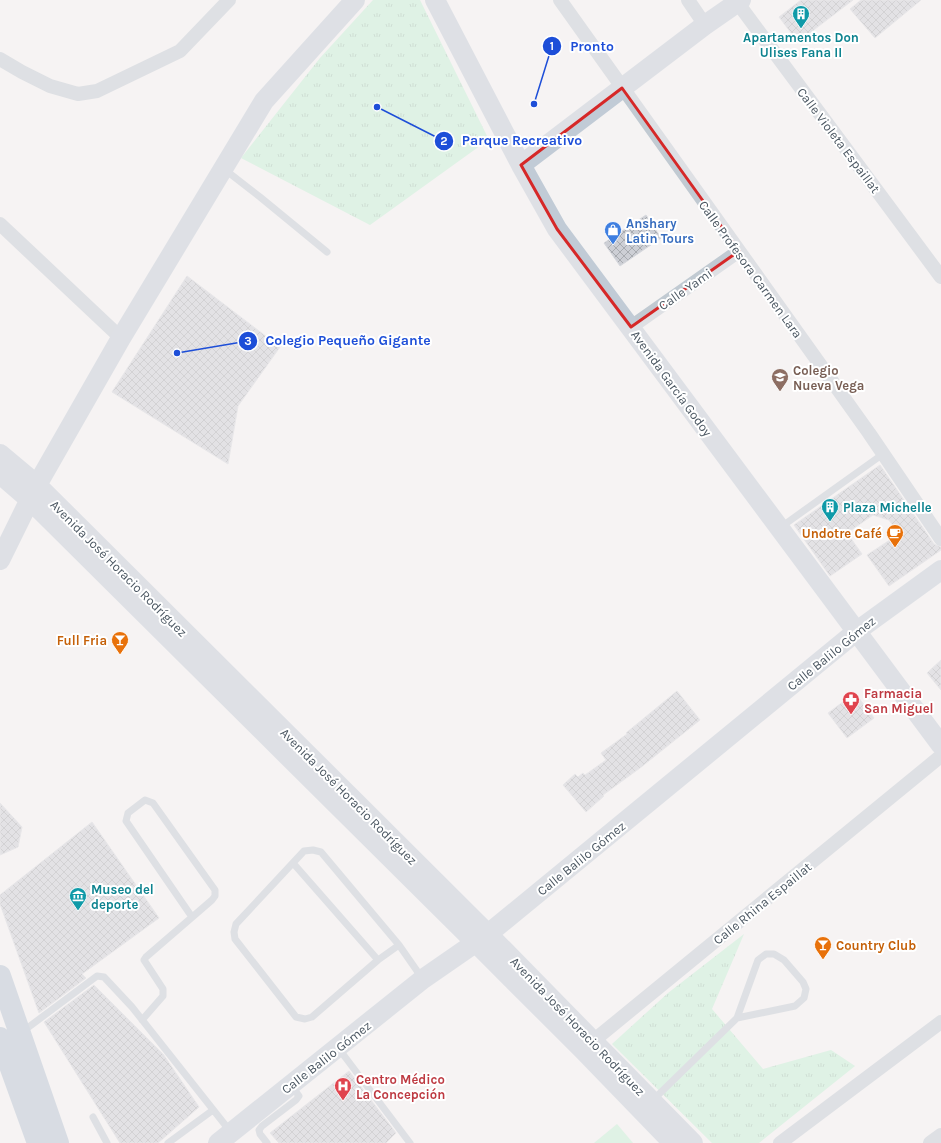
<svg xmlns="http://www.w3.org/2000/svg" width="941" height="1143" viewBox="0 0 941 1143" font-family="Karla,sans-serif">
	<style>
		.park { fill: url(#park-tufts) }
		.pitch { fill: #c3f1d5 }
		.building { fill: url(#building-cross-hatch); stroke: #d7d9de }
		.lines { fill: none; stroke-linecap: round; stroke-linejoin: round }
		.lane { stroke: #c1cad2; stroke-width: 7 }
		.street { stroke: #c1cad2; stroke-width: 14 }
		.secondary { stroke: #c1cbd6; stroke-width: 20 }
		.primary { stroke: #b3c2d1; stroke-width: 22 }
		.marked { fill: none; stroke: #d62828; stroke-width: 3; stroke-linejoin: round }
		.labels { text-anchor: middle; stroke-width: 4; stroke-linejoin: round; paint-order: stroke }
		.culture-label { font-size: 13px; font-weight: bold; fill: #0d838f; stroke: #fff; text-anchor: start }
		.street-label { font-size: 13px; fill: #4a5661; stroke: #fff }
		.shop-label { font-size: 13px; font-weight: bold; fill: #366cbe; stroke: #fff; text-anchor: start }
		.education-label { font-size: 13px; font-weight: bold; fill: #785e54; stroke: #fff; text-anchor: start }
		.food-label { font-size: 13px; font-weight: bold; fill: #c56008; stroke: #fff; text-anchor: end }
		.health-label { font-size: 13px; font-weight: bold; fill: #be3a42; stroke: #fff; text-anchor: start }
		.leader { fill: none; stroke: #1d4ed8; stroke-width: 1.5 }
		.callout-dot { fill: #1d4ed8; stroke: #fff; stroke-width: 1.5 }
		.mark-label { font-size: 12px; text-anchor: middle; font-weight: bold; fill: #fff }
		.callout-label { font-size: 14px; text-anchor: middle; font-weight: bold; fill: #1d4ed8; stroke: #fff; stroke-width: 4; stroke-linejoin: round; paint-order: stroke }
	</style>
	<defs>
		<pattern id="park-tufts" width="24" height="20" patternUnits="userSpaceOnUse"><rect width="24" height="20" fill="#c3f1d5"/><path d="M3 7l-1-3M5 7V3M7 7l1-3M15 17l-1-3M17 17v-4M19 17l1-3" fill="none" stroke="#a0c6b0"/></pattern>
		<pattern id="building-cross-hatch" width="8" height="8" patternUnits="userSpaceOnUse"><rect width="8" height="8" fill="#cdcfd5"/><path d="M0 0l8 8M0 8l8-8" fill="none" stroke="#a8abb0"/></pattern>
	</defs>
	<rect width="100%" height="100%" fill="#f5f3f3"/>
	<path class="park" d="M373,0h47l68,138 -11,10 -107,77 -129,-67 79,-100z
		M744,934l-32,75 51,60 68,-19 24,16 -96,77h-47l-100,-99 56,-51z"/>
	<path class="pitch" d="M617,1124l16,19h-39z"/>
	<path class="building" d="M801,0h52l-55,42 -19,-25z
		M861,0h60l-46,38 -25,-29z
		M646,215l15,23 -41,28 -16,-23z
		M187,276l93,71 -42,59 -10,58 -116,-72z
		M880,465l54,79 7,3v3l-52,36 -22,-31 32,-21 -10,-14 -16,-5 -26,18 15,21 -32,22 -36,-51z
		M941,660v30l-14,-17z
		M677,691l23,29 -60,48 -37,27 1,1 -18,16 -23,-27 12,-11 3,3 5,-4 2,2 21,-15 -5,-7 26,-19 -1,-1z
		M855,693l19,25 -27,20 -19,-25z
		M0,803l22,24 -4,20 -18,8z
		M92,822l67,96 -77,56 4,4 -47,35 -39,-109v-9z
		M94,985l69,69 36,53 -41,36h-38l-76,-121z
		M349,1071l47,62 -10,10h-107l-9,-10z"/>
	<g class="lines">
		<path class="lane" d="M224,169l36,28 67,55
			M781,527l102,-73
			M293,863l85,97
			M399,945l-21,15 -66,57 -7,2 -9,-2 -61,-78 -1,-7 2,-8 68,-73 9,-1 8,2 78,93 23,33
			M142,1020l21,-24v-7l-17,-26 -2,-3 2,-3 66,-57 3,-4v-6l-62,-87 -8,-3 -17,13 -2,8 66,96
			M22,1032l75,-56 7,1 28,30 98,124
			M339,1049l71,94
			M653,1100l84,-82 21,-58 8,-6h8l10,6 19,22 3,7 -2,9 -9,8 -58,12
			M93,1117l14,26
			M168,1143l45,-33
			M267,1143l-7,-9 -1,-4 3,-4 34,-26 3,-4 -8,-11"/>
		<path class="street" d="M560,0l309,433 72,106
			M688,0l17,25
			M737,2l204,275
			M0,59l22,13 28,14 28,8 19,-3 83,-40 49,-51
			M0,224l121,114
			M631,327l108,-76
			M587,1046l354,-290
			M780,1143l161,-121
			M930,1143l11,-8"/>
		<path class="secondary" d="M435,0l86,165 36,64 384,516
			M521,165l184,-140 36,-25
			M0,454l37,31 451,449 205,209
			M0,474l30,26 446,443 106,106 91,94
			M0,560l37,-75 84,-147 143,-237 91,-101
			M218,1143l205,-164 65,-45 369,-303 84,-61"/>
		<path class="primary" d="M0,976l58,167
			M0,1038l38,105"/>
	</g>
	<path d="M0 0H941V1143H0ZM622,88l117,163 -108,76 -74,-98 -36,-64z" fill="#f5f3f3" fill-opacity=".55" fill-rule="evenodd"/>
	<path class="marked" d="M622,88l117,163 -108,76 -74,-98 -36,-64z"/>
	<defs>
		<symbol id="building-pin" viewBox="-11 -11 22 30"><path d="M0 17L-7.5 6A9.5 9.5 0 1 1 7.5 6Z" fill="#0f9aa8" stroke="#fff"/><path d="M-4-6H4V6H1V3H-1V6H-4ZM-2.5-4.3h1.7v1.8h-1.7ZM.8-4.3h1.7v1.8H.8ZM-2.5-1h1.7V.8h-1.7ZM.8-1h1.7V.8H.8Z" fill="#fff"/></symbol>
		<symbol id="shop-pin" viewBox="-11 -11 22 30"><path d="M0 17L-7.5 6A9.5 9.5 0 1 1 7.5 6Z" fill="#3f7fe0" stroke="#fff"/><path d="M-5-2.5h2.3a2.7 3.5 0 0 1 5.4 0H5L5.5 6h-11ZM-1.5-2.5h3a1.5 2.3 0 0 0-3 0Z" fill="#fff"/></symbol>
		<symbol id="school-pin" viewBox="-11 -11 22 30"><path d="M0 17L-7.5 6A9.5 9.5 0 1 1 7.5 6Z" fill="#8d6e63" stroke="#fff"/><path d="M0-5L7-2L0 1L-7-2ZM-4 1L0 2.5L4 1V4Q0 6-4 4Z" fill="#fff"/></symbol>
		<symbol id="cafe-pin" viewBox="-11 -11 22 30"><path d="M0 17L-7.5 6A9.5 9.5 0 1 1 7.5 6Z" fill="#e8710a" stroke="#fff"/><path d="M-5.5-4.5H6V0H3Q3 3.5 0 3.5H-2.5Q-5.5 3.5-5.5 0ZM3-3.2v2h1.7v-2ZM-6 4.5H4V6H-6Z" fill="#fff"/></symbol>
		<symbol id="bar-pin" viewBox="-11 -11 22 30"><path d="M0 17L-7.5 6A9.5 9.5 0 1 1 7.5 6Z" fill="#e8710a" stroke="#fff"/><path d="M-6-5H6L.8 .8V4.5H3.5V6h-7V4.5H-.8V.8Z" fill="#fff"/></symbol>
		<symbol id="pharmacy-pin" viewBox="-11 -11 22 30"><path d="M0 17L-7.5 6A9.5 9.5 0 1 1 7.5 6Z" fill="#e0444e" stroke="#fff"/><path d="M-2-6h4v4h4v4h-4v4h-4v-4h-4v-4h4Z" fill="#fff"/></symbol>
		<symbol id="museum-pin" viewBox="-11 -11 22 30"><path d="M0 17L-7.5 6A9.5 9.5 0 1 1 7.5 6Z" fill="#0f9aa8" stroke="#fff"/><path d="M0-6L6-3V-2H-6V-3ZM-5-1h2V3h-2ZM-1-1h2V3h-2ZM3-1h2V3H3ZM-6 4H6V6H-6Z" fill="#fff"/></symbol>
		<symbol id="hospital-pin" viewBox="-11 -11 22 30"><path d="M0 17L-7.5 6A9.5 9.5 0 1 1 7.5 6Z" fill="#e0444e" stroke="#fff"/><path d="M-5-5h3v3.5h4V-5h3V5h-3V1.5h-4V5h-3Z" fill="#fff"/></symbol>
	</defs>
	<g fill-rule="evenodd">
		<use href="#building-pin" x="791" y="4" width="20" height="27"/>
		<use href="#shop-pin" x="603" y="220" width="20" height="27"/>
		<use href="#school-pin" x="770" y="367" width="20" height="27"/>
		<use href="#building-pin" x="820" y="497" width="20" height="27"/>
		<use href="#cafe-pin" x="885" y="523" width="20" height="27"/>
		<use href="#bar-pin" x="110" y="630" width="20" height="27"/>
		<use href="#pharmacy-pin" x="841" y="690" width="20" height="27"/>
		<use href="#museum-pin" x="68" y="886" width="20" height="27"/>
		<use href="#bar-pin" x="813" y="935" width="20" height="27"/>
		<use href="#hospital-pin" x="333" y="1076" width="20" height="27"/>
	</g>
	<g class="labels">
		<g class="culture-label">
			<text x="801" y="42" text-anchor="middle">Apartamentos Don<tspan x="801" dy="15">Ulises Fana II</tspan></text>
			<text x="843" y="512">Plaza Michelle</text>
			<text x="91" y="894">Museo del<tspan x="91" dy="15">deporte</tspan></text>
		</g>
		<g class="street-label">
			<text transform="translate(839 140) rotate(53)" y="5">Calle Violeta Espaillat</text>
			<text transform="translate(751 269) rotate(54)" y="5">Calle Profesora Carmen Lara</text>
			<text transform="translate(685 289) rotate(-35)" y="5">Calle Yami</text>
			<text transform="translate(672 383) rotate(54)" y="5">Avenida García Godoy</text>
			<text transform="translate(119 568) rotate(45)" y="5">Avenida José Horacio Rodríguez</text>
			<text transform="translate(831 653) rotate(-39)" y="5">Calle Balilo Gómez</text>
			<text transform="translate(349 796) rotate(45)" y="5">Avenida José Horacio Rodríguez</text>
			<text transform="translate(581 858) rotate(-39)" y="5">Calle Balilo Gómez</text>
			<text transform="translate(762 903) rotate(-39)" y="5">Calle Rhina Espaillat</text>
			<text transform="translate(578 1026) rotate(46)" y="5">Avenida José Horacio Rodríguez</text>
			<text transform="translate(326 1057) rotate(-38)" y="5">Calle Balilo Gómez</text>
		</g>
		<g class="shop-label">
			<text x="626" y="228">Anshary<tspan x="626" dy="15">Latin Tours</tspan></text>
		</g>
		<g class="education-label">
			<text x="793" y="375">Colegio<tspan x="793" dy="15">Nueva Vega</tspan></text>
		</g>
		<g class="food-label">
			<text x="882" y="538">Undotre Café</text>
			<text x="107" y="645">Full Fria</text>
			<text x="836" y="950" text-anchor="start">Country Club</text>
		</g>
		<g class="health-label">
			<text x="864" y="698">Farmacia<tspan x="864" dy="15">San Miguel</tspan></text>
			<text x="356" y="1084">Centro Médico<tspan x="356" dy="15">La Concepción</tspan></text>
		</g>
	</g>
	<path class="leader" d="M534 104L552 46M377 107L444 141M177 353L248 341"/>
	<g class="callout-dot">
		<circle cx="534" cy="104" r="4"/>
		<circle cx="377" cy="107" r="4"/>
		<circle cx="177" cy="353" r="4"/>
		<circle cx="552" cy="46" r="10"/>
		<circle cx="444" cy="141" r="10"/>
		<circle cx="248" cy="341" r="10"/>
	</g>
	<g class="mark-label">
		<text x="552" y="50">1</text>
		<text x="444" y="145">2</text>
		<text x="248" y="345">3</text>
	</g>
	<g class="callout-label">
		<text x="592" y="51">Pronto</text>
		<text x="522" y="145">Parque Recreativo</text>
		<text x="348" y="345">Colegio Pequeño Gigante</text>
	</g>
</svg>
